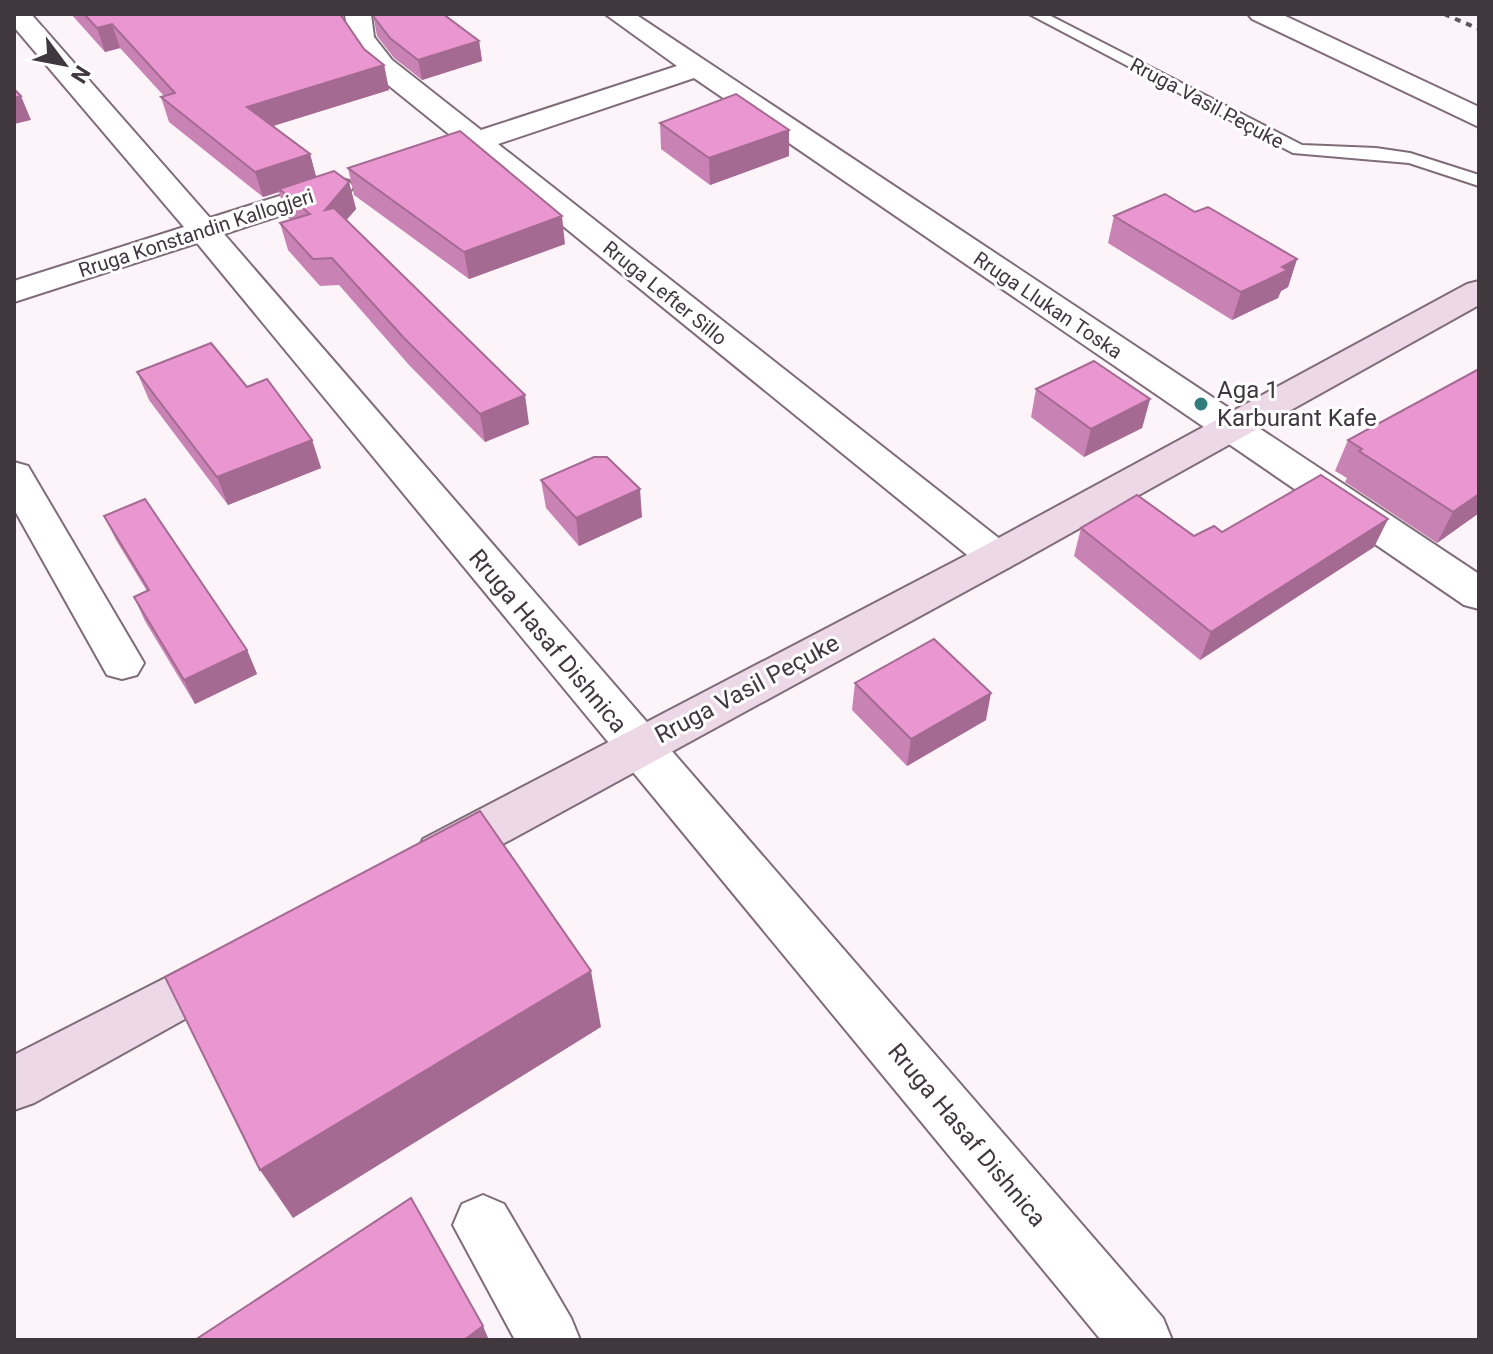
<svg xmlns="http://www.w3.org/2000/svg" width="1493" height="1354" viewBox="0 0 1493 1354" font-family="Roboto,sans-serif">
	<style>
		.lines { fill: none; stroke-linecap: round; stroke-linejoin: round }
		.lane-casing { stroke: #7f6c78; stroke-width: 4 }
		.street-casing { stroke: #7f6c78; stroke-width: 4 }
		.secondary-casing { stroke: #7f6c78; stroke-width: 4 }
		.lane { fill: #fff; fill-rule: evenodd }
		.street { fill: #fff; fill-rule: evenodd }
		.secondary { fill: #ecd8e6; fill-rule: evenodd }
		.rail { stroke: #5f565c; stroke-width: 4; stroke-dasharray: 6 6; stroke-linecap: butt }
		.wall { fill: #c982b4 }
		.shaded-wall { fill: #a46a92 }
		.building { fill: #ea97d1; stroke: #a46a92; stroke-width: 2 }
		.poi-dot { fill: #337c7c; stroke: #fff; stroke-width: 3 }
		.labels { text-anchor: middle; stroke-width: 6; stroke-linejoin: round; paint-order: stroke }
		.far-street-label { font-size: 20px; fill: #41383e; stroke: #fff }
		.poi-label { font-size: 24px; fill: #41383e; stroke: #fff; text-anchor: start }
		.street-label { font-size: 24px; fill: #41383e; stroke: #fff }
	</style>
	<rect width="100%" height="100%" fill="#fdf4fa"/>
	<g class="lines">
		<defs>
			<path id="lane" d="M1029,14h18l255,131 74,3 34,5 69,22v11l-70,-23 -116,-10z"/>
			<path id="street" d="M14,14h17l179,204 117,-37 11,-3 11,3 4,6 -4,6 -125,41 939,1084 9,22h-71l-904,-1097 -183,59v-21l170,-54 -170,-200z
				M345,14h26l3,23 18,23 89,70 196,-64 -72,-52h30l844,560v35l-15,-4 -770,-527 -196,66 512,403 6,10 -6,10 -14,4 -14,-4 -510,-415 -19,6 -10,-3 -5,-6 5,-6 12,-4 -83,-67 -24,-34z
				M1248,14h33l198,93v20l-227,-108z
				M14,462l14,4 109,185 7,12 -7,12 -15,4 -15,-4 -93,-166z
				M483,1195l21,9 67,114 9,22h-65l-62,-115 9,-21z"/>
			<path id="secondary" d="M1479,281v24l-469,262 -553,302 -17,6 -17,-6 -7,-15 7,-15 559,-292 485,-263z
				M228,946l18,7 8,16 -8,16 -212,118 -20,7v-55z"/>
		</defs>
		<use href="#lane" class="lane-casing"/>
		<use href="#street" class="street-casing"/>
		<use href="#secondary" class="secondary-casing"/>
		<use href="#lane" class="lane"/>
		<use href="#street" class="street"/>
		<use href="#secondary" class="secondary"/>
		<path class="rail" d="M1444,14l35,15"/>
	</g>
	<path class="wall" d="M71,14h270l1,4 22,31 20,16 5,25 -117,36 38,28 6,23 33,5 7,27 -10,11 183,204 -44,18 -76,-77 -70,-80 -19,1 -32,-36 -8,-27 11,-3 -5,-4 -7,-24 -16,5 -94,-75 -8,-25 3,-1 -44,-48 -15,4z
		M373,14l106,27 3,20 -60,19 -28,-22 -17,-22z
		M660,123l129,33 -79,29 -49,-36z
		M348,168l217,76 -96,35 -115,-84z
		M1195,212l102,47 -9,28 -7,4 -3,7 -46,22 -124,-77 6,-27z
		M1479,369v144l-42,30 -92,-61 2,-4 -12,-7 13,-31z
		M137,372l110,15 65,53 9,28 -93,37 -79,-105z
		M1036,389l114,10 -8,29 -58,29 -53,-40z
		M541,480l101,37 -63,29 -33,-38z
		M104,516l143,134 10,24 -62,30 -50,-83 -11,-24 13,-6 -31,-51z
		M1388,519l-14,28 -174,113 -126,-104 7,-28 113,8z
		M855,683l131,37 -79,46 -55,-56z"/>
	<path class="shaded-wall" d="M112,24l8,24 -15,4 -8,-24z
		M479,41l3,20 -60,19 -4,-20z
		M384,65l5,25 -135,42 -7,-25z
		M21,96l10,24 -17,4v-26z
		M789,130v26l-79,29 -1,-27z
		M310,154l7,26 -38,9v3l-16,5 -8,-25z
		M349,182l7,27 -24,28 -7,-27z
		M562,216l3,28 -96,35 -5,-27z
		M1297,259l-9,28 -7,4 -3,7 -46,22 9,-28 41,-25z
		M525,395l4,29 -44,18 -5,-28z
		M1150,399l-8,29 -58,29 7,-28z
		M312,440l9,28 -93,37 -11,-28z
		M640,489l2,28 -63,29 -3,-28z
		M1479,494v19l-42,30 16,-31z
		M1388,519l-14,28 -174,113 11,-28z
		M247,650l10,24 -62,30 -11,-24z
		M991,693l-5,27 -79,46 4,-27z
		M591,971l10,56 -308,191 -33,-48z
		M483,1326l6,14h-25z"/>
	<path class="building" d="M84,14h256l24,35 20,16 -137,42 63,47 -55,18 -94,-75 14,-4 -63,-69 -15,4z
		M373,14h70l36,27 -61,19 -28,-22 -17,-22z
		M14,89l7,7 -7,2z
		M736,94l53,36 -80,28 -49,-35z
		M460,131l102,85 -98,36 -116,-84z
		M334,171l15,11 -24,28 9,-2 191,187 -45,19 -77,-77 -71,-79 -19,1 -33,-36 30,-9 -31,-25z
		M1165,194l30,18 13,-5 89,52 -15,8 6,3 -47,22 -127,-76z
		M211,343l36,44 20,-8 45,61 -95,37 -80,-105z
		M1094,361l56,38 -59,30 -55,-40z
		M1479,369v125l-26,18 -94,-61 3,-2 -14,-9z
		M594,457h13l33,32 -64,29 -35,-38z
		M1321,475l67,44 -177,113 -130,-104 56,-33 57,41 20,-10 8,6z
		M145,499l102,151 -63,30 -50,-83 15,-7 -45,-74z
		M934,639l57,54 -80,46 -56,-56z
		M480,811l111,160 -331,199 -95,-193z
		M411,1198l72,128 -19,14h-269z"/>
	<circle class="poi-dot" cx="1201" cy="404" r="8"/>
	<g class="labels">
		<g class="far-street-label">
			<text transform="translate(1207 103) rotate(28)" y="7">Rruga Vasil Peçuke</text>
			<text transform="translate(196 233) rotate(-18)" y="7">Rruga Konstandin Kallogjeri</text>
			<text transform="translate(665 293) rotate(39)" y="7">Rruga Lefter Sillo</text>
			<text transform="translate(1048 305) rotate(34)" y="7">Rruga Llukan Toska</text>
		</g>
		<g class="poi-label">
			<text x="1217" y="398">Aga 1<tspan x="1217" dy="28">Karburant Kafe</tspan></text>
		</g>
		<g class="street-label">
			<text transform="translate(548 641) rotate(50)" y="8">Rruga Hasaf Dishnica</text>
			<text transform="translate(747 689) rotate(-28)" y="8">Rruga Vasil Peçuke</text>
			<text transform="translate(967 1135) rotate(50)" y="8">Rruga Hasaf Dishnica</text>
		</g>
	</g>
	<rect width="1493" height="1354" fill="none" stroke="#41383e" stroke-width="32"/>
	<g transform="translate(64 64) rotate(122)" stroke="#ffffff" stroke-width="6" paint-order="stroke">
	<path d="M0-6L14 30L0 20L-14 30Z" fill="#41383e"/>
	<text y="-12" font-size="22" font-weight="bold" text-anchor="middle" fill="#41383e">N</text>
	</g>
</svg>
